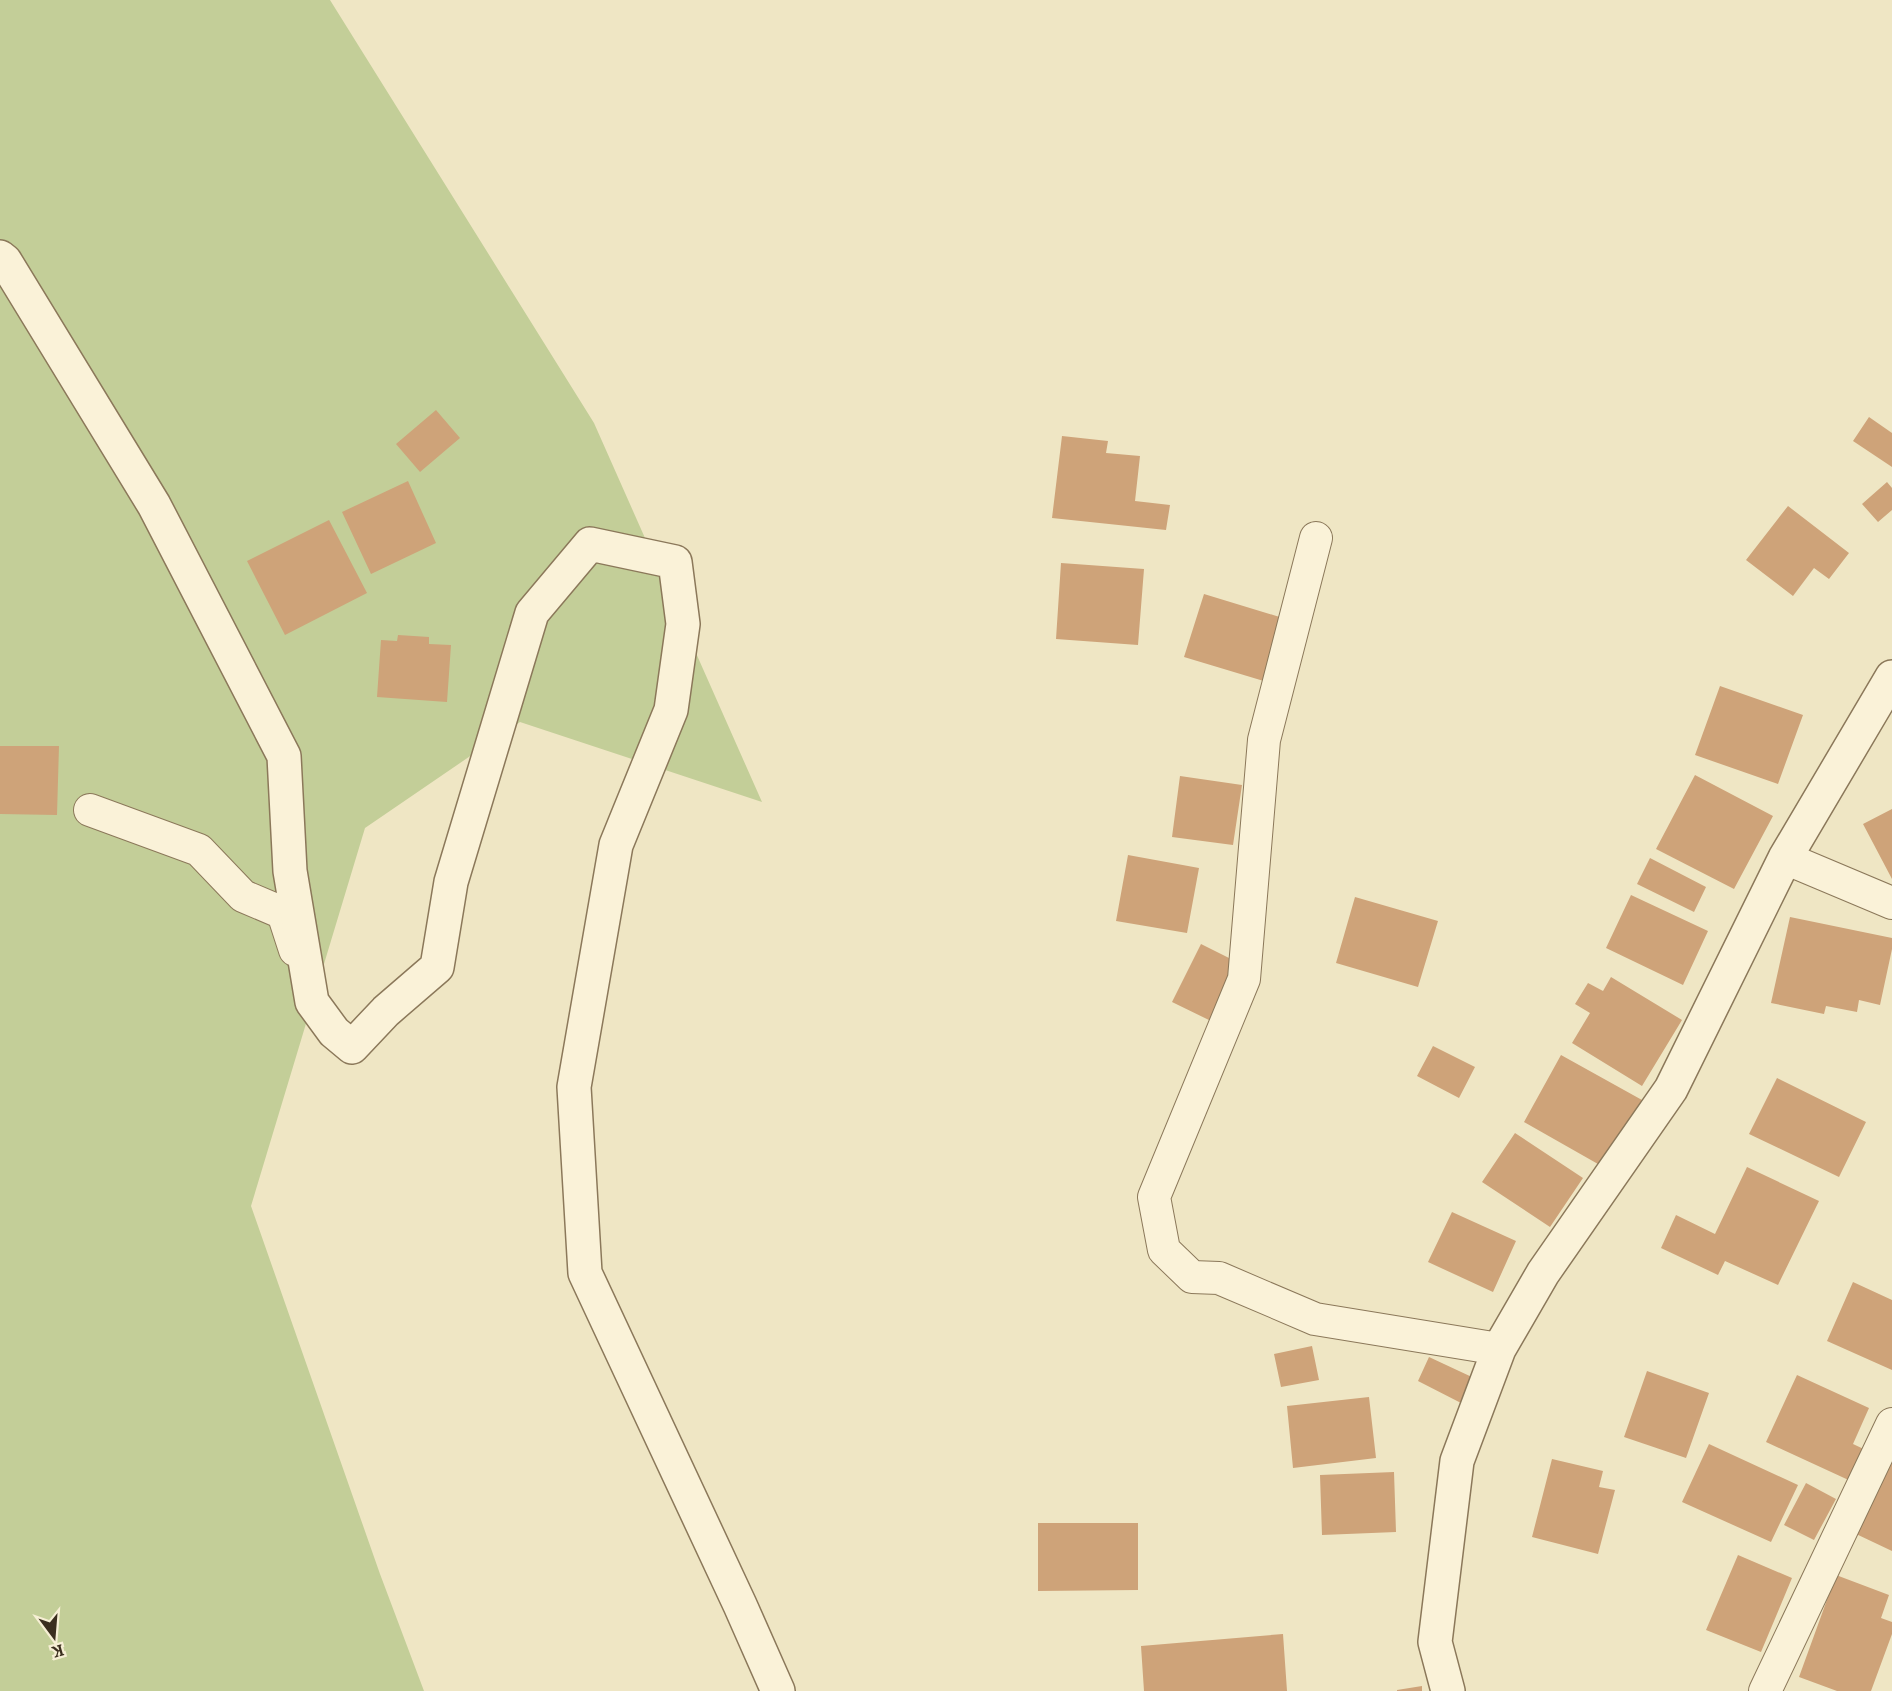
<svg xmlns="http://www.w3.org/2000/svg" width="1892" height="1691" viewBox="0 0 1892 1691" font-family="Lora,serif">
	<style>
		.green { fill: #c3ce98 }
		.building { fill: #cea379 }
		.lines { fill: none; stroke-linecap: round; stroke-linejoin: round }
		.minor-casing { stroke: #8b785a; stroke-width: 34 }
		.tertiary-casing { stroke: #8b785a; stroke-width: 36 }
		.minor { stroke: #faf2d8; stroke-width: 32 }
		.tertiary { stroke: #faf2d8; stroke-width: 33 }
	</style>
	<rect width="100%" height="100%" fill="#efe6c4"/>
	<path class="green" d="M0,0h330l264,423 168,379 -242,-80 -155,106 -114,378 129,368 44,117h-424z"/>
	<path class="building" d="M436,410l24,28 -40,34 -24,-28z
		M1869,417l23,16v34l-39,-26z
		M1062,436l46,5 -2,12 34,3 -5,45 35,4 -4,25 -114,-12z
		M408,481l28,62 -65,31 -29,-62z
		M1887,482l5,6v22l-14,12 -16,-18z
		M1788,506l61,47 -20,26 -15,-11 -21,28 -47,-36z
		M329,520l38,73 -82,42 -38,-74z
		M1061,563l83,6 -6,76 -82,-6z
		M1204,594l82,25 -19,63 -83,-25z
		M398,635l31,2v7l22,1 -4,57 -70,-5 4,-57 16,1z
		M1720,686l83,29 -25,69 -83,-29z
		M0,746h59l-2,69 -57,-1z
		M1695,775l78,41 -39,73 -78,-40z
		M1180,776l62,9 -9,60 -61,-8z
		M1892,809v70l-29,-55z
		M1128,855l71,13 -12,65 -71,-12z
		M1650,858l56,29 -12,25 -57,-28z
		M1631,895l77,36 -25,54 -77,-37z
		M1355,897l83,24 -20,66 -82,-24z
		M1790,917l102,21v11l-12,56 -21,-5 -2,12 -31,-6 -2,8 -53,-11z
		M1201,944l38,19 -28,58 -39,-19z
		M1611,977l71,43 -40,66 -70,-43 18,-30 -15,-9 13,-21 15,8z
		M1433,1046l42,21 -16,31 -42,-22z
		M1561,1055l81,45 -37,68 -81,-46z
		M1777,1078l89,44 -27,55 -90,-43z
		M1515,1133l68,45 -33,49 -68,-45z
		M1747,1167l72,34 -41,84 -53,-24 -7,14 -57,-27 15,-33 39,19z
		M1452,1212l64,29 -23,51 -65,-30z
		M1853,1282l39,18v70l-65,-29z
		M1312,1346l7,34 -38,7 -7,-33z
		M1429,1357l45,21 -13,25 -43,-22z
		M1647,1371l62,22 -23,65 -62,-21z
		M1797,1375l72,33 -16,36 17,8 -15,31 -89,-41z
		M1369,1397l7,61 -83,10 -6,-62z
		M1709,1444l89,41 -27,57 -89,-40z
		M1552,1459l51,12 -4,16 16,3 -17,64 -66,-17z
		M1889,1461l3,1v89l-38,-18z
		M1394,1472l2,60 -74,3 -2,-60z
		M1806,1483l30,16 -22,41 -30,-15z
		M1038,1523h100v67l-100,1z
		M1738,1555l54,23 -31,74 -55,-22z
		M1836,1575l53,20 -8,23 11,4v12l-21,57h-34l-38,-14z
		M1283,1634l4,57h-143l-3,-45z
		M1422,1686v5h-25v-1z"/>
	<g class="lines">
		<defs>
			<path id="minor" d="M1316,538l-52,202 -20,239 -90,218 10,53 28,27 27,1 96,41 184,30
				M90,810l109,40 44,46 40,17 12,37
				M1785,858l107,45
				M1765,1691l127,-267"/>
			<path id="tertiary" d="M0,257l5,4 149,244 130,251 6,115 22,131 22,30 18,15 34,-36 51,-44 14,-85 81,-269 58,-69 85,18 8,62 -12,86 -55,135 -42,242 11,186 155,332 38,86
				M1448,1691l-13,-49 22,-181 42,-112 44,-76 128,-184 114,-231 107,-181"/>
		</defs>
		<use href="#minor" class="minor-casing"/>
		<use href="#tertiary" class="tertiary-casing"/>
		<use href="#minor" class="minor"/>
		<use href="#tertiary" class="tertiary"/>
	</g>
	<g transform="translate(54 1637) rotate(164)" stroke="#f6efd4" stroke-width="4.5" paint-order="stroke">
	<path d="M0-4.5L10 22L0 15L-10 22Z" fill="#3a2e1e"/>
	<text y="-9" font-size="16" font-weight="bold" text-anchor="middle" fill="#3a2e1e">K</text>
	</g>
</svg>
